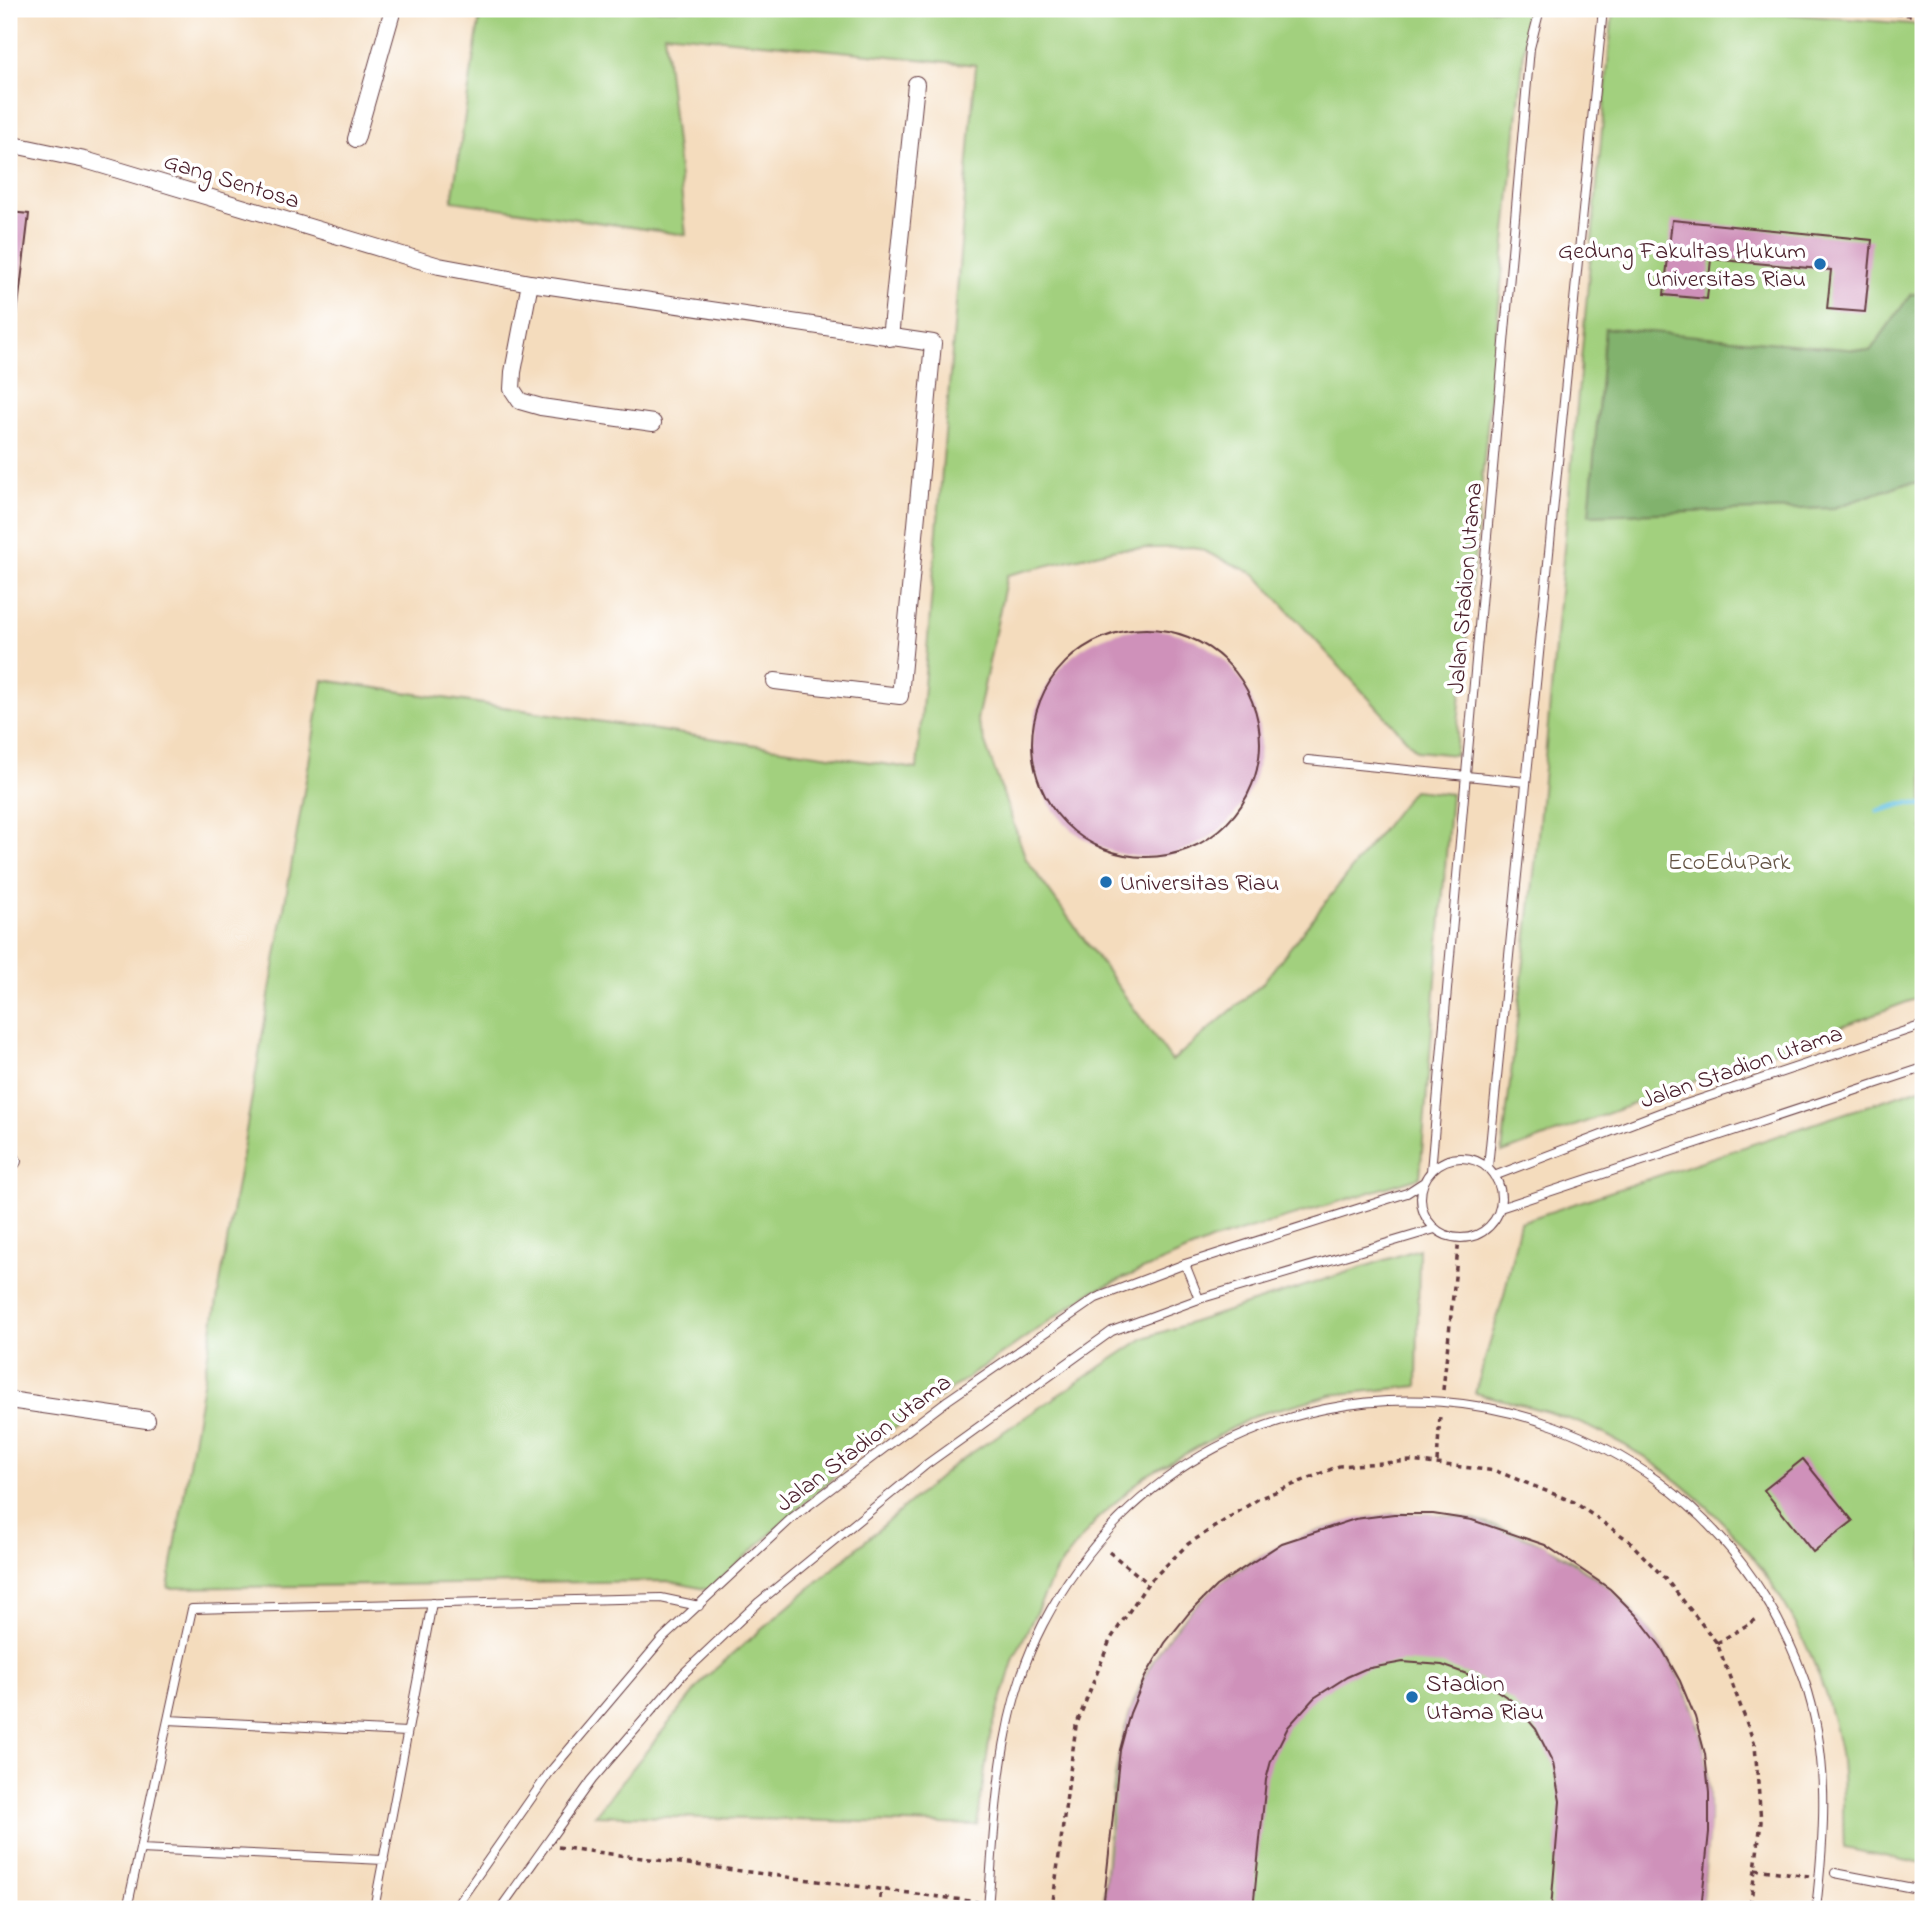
<svg xmlns="http://www.w3.org/2000/svg" width="1932" height="1918" viewBox="0 0 1932 1918" font-family="'Indie Flower',sans-serif">
	<style>
		.green { fill: #a2d07e; stroke: #767854; stroke-width: 2 }
		.forest { fill: #81b26d; stroke: #66684c; stroke-width: 2 }
		.lines { fill: none; stroke-linecap: round; stroke-linejoin: round }
		.stream { stroke: #67c3e5; stroke-width: 5 }
		.building { fill: #cf91ba }
		.lane-casing { stroke: #643b41; stroke-width: 10 }
		.street-casing { stroke: #643b41; stroke-width: 18 }
		.path { stroke: #643b41; stroke-width: 3.5; stroke-dasharray: 5 5; stroke-linecap: butt }
		.lane { stroke: #fff; stroke-width: 8 }
		.street { stroke: #fff; stroke-width: 16 }
		.poi-dot { fill: #1f6fb2; stroke: #fff; stroke-width: 2.5 }
		.labels { text-anchor: middle; stroke-width: 7; stroke-linejoin: round; paint-order: stroke }
		.street-label { font-size: 24px; fill: #4a1f2b; stroke: #fff }
		.poi-label { font-size: 24px; fill: #4a1f2b; stroke: #fff; text-anchor: start }
		.park-label { font-size: 24px; fill: #645444; stroke: #fff }
	</style>
	<rect width="100%" height="100%" fill="#fff"/>
	<filter id="ink" filterUnits="userSpaceOnUse"><feTurbulence type="fractalNoise" baseFrequency=".0143" numOctaves="2"/><feDisplacementMap in="SourceGraphic" scale="14" xChannelSelector="R" yChannelSelector="G"/><feConvolveMatrix kernelMatrix="1 2 1 2 8 2 1 2 1" color-interpolation-filters="sRGB"/></filter>
	<filter id="wash" filterUnits="userSpaceOnUse"><feTurbulence type="fractalNoise" baseFrequency=".00686" numOctaves="4" result="noise"/><feDisplacementMap in="SourceGraphic" scale="28" xChannelSelector="R" yChannelSelector="G"/><feGaussianBlur stdDeviation="1.57" result="paint"/><feColorMatrix in="noise" values="0 0 0 0 0 0 0 0 0 0 0 0 0 0 0 0 0 1.4 0 .05"/><feComposite in="paint" operator="in"/></filter>
	<g filter="url(#wash)">
		<rect width="100%" height="100%" fill="#f4dcbd"/>
		<path class="green" d="M481,9h1047l-73,746 -38,-4 -162,-177 -60,-27 -78,2 -110,26 -30,145 49,139 146,202 89,-76 152,-195 38,4 -31,383 -207,63 -122,52 -229,159 -153,139 -42,-9 -499,7 155,-908 594,89 59,-704 -312,-32 22,202 -234,-34z
			M1613,9h111l199,16v971l-421,157 34,-297z
			M1923,1087v777l-79,-16c-2,-33 1,-69 -5,-101 -26,-133 -112,-250 -233,-312 -41,-21 -86,-31 -131,-42l29,-98 16,-73z
			M1419,1249l-2,137 -87,9 -74,20 -111,61 -47,42 -42,53 -42,87 -24,78 -13,89 -382,-10 111,-138 249,-213 189,-126z
			M1394,1514c27,0 53,0 79,6 115,26 212,118 232,236 9,52 1,102 -4,153h-598c5,-52 6,-107 17,-159 28,-138 140,-220 274,-236z"/>
		<path class="forest" d="M1911,294h12v188l-20,2 -69,24 -245,7 16,-187 265,23z"/>
		<g class="lines">
			<path class="stream" d="M1878,811l29,-8 16,2"/>
		</g>
		<g id="blocks">
			<path class="building" d="M9,212l20,2 -12,101 -8,-1z
				M1672,220l200,20 -7,72 -38,-3 4,-39 -120,-11 -4,40 -43,-4z
				M9,324l8,2 -7,40 -1,-1z
				M1032 743a114 114 0 1 1 228 0a114 114 0 1 1-228 0Z
				M1803,1459l50,62 -40,31 -49,-62z
				M1394,1514h39l39,6 73,25 65,44 27,27 24,31 19,34 15,36 10,37 4,39v39l-8,77h-150l9,-108 -7,-38 -17,-34 -25,-29 -33,-22 -36,-13 -39,-3 -38,7 -18,8 -33,21 -26,29 -17,34 -5,19 -13,129h-150l17,-159 10,-37 15,-36 20,-34 24,-30 27,-27 66,-43 73,-24z"/>
		</g>
	</g>
	<g filter="url(#ink)">
		<use href="#blocks" fill-opacity="0" stroke="#643b41" stroke-width="2"/>
		<g class="lines">
			<defs>
				<path id="lane" d="M1308,760l218,22
					M1421 1198a40 40 0 1 1 80 0a40 40 0 1 1-80 0Z
					M1488,1167l115,-1158
					M1431,1171l99,-1123 10,-39
					M1494,1176l168,-64 261,-87
					M1500,1208l423,-140
					M1185,1264l14,35
					M168,1720l239,12
					M140,1849l244,11
					M1835,1873l88,17
					M127,1909l65,-300 469,-11 38,8
					M374,1909l58,-306
					M454,1909l95,-136 114,-135 129,-120 156,-118 148,-102 89,-34 222,-71 17,-11
					M500,1909l92,-129 92,-107 75,-71 168,-138 185,-133 87,-32 236,-70
					M988,1909c8,-96 9,-197 55,-285 168,-324 639,-287 761,55 26,76 21,152 12,230"/>
				<path id="street" d="M356,139l37,-130
					M9,144l76,16 354,106 91,17 403,60 -33,353 -125,-15
					M530,283l-17,89 -1,17 8,12 21,6 112,16
					M890,338l26,-254
					M9,1161h4
					M9,1400l138,20"/>
			</defs>
			<use href="#lane" class="lane-casing"/>
			<use href="#street" class="street-casing"/>
			<path class="path" d="M1836,9l87,7
				M1443,1390l16,-151
				M1437,1462l3,-47
				M1109,1552l39,31
				M1717,1643l40,-24
				M558,1847l420,55
				M1755,1869l54,7
				M999,1904l53,5
				M880,1909v-18
				M1052,1909l24,-183 34,-86 38,-57 40,-39 70,-45 81,-33 72,-5 85,10 78,31 54,38 41,43 48,60 38,102 6,77 -11,87"/>
			<use href="#lane" class="lane"/>
			<use href="#street" class="street"/>
		</g>
	</g>
	<g class="poi-dot">
		<circle cx="1820" cy="264" r="7"/>
		<circle cx="1106" cy="882" r="7"/>
		<circle cx="1412" cy="1697" r="7"/>
	</g>
	<g class="labels">
		<g class="street-label">
			<text transform="translate(232 180) rotate(17)" y="8">Gang Sentosa</text>
			<text transform="translate(1464 588) rotate(-85)" y="8">Jalan Stadion Utama</text>
			<text transform="translate(1741 1066) rotate(-19)" y="8">Jalan Stadion Utama</text>
			<text transform="translate(863 1442) rotate(-37)" y="8">Jalan Stadion Utama</text>
		</g>
		<g class="poi-label">
			<text x="1806" y="258" text-anchor="end">Gedung Fakultas Hukum<tspan x="1806" dy="28">Universitas Riau</tspan></text>
			<text x="1120" y="890">Universitas Riau</text>
			<text x="1426" y="1691">Stadion<tspan x="1426" dy="28">Utama Riau</tspan></text>
		</g>
		<g class="park-label">
			<text x="1729" y="869">EcoEduPark</text>
		</g>
	</g>
	<rect width="1932" height="1918" fill="none" stroke="#fff" stroke-width="35"/>
</svg>
